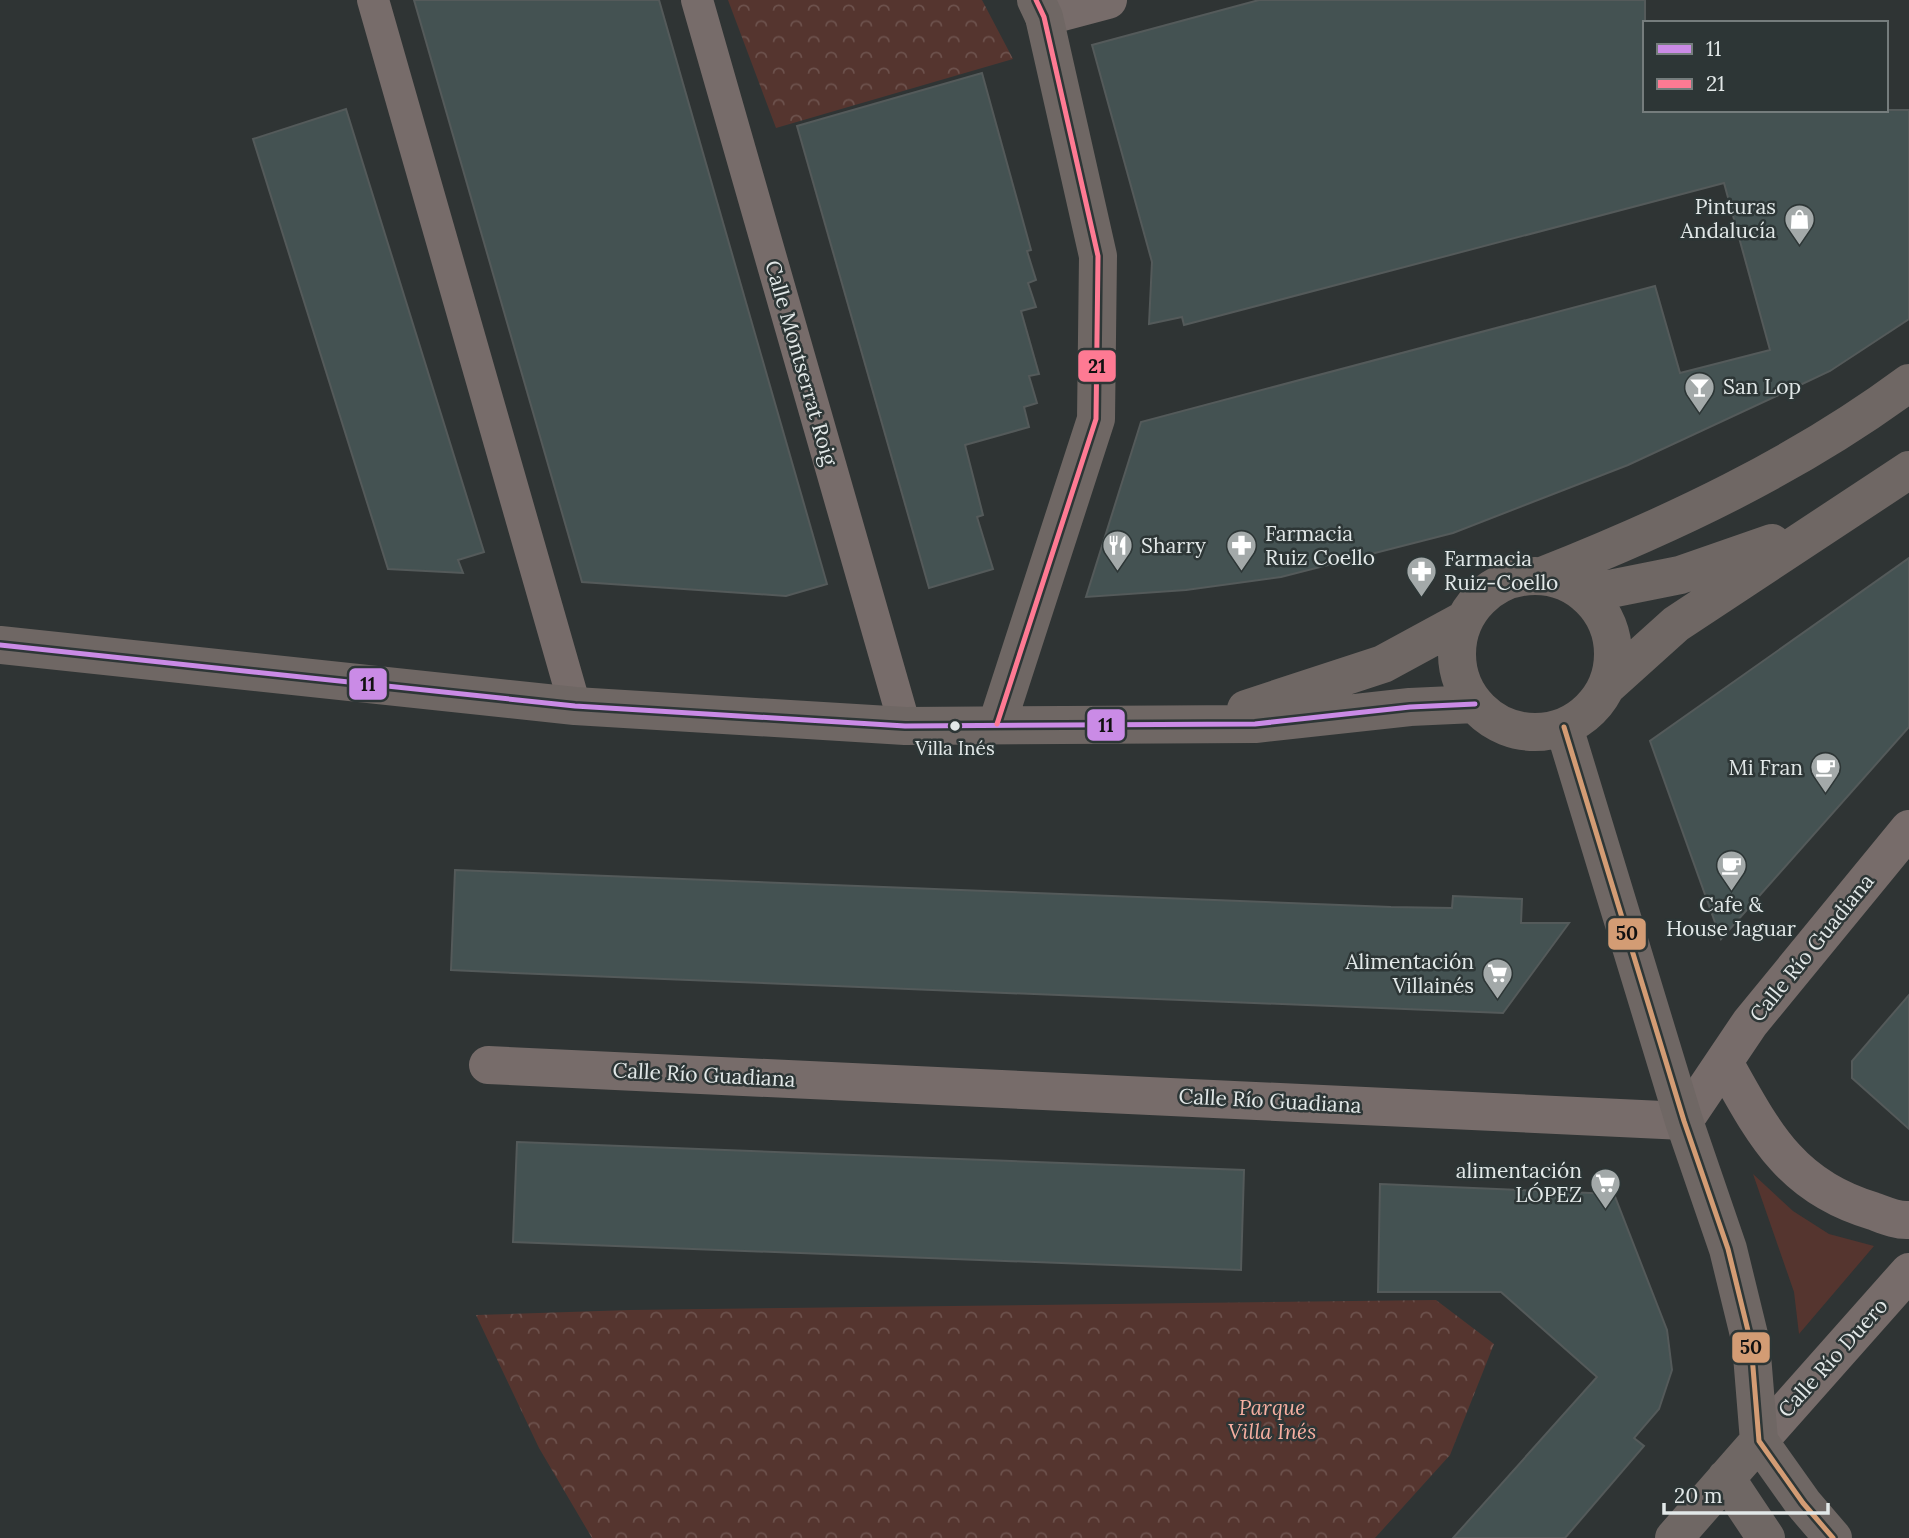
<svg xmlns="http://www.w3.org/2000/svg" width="1909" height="1538" viewBox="0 0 1909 1538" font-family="Lora,serif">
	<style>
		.park { fill: url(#park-crowns) }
		.garden { fill: #55352f }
		.building { fill: #445252; stroke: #545a5a; stroke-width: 2 }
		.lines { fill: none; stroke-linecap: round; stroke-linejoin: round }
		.lane { stroke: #776c6a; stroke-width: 32 }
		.street { stroke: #776c6a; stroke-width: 38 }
		.secondary { stroke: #6f6764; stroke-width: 38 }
		.bus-1-casing { stroke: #2d3636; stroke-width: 10 }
		.bus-2-casing { stroke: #2d3636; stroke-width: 10 }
		.bus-3-casing { stroke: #2d3636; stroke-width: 10 }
		.bus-1 { stroke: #ca8be6; stroke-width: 5 }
		.bus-2 { stroke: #fe7a93; stroke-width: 5 }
		.bus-3 { stroke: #d39c74; stroke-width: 5 }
		.bus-dot { fill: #e2e8e8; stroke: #2d3636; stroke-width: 2.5 }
		.labels { text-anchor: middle; stroke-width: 5; stroke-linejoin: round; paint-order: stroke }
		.bus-label { font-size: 19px; fill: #e2e8e8; stroke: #2d3636 }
		.poi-label { font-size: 21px; fill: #e2e8e8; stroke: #2d3636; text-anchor: end }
		.street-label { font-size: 21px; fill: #e2e8e8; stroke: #2d3636 }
		.park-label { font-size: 21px; font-style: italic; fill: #f6afa1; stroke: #2d3636 }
		.line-badge { stroke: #2d3636; stroke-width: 2.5 }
		.pale-badge-label { font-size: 19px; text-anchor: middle; font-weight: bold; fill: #111 }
	</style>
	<defs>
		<pattern id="park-crowns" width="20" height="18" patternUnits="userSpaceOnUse" patternTransform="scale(1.75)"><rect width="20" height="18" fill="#55352f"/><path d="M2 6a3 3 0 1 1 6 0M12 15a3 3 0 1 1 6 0" fill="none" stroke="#6d524d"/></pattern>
	</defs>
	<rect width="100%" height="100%" fill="#2f3434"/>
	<path class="park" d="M728,0h254l31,59 -237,69z
		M1436,1300l58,44 -44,111 -75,83h-783l-53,-90 -63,-133 154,-5z"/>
	<path class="garden" d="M1753,1174l40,37 36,23 45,12 -75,88 -5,-42z"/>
	<path class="building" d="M414,0h245l168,584 -41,12 -204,-14z
		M1259,0h386v110h264v209l-79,52 -49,23 -153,71 -175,68 -172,44 -95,13 -100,7 55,-175 514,-136 25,87 90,-23 -46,-167 -540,142 -2,-8 -33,7 3,-62 -60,-217z
		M982,73l49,177 -4,1 9,29 -8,3 8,24 -15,4 18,63 -10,2 8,27 -13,4 5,20 -64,18 18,70 -6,2 16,52 -64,19 -132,-462z
		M346,109l138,443 -26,8 5,13 -75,-4 -135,-430z
		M1909,558v169l-188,212 -71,-198z
		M455,870l936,37 61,1 1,-12 69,3 -1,24h48l-66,90 -989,-40 -63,-3z
		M1909,995v134l-57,-51v-17z
		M517,1142l727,28 -3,100 -728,-28z
		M1380,1184l234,10 53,136 5,40 -13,39 -25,29 10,8 -79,92h-112l144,-161 -96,-85h-123z"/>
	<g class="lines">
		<path class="lane" d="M373,0l202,706
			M697,0l208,726"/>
		<path class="street" d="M1044,17l64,-17
			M1725,1064c39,70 66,123 148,147 11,4 24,10 36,9
			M488,1065l1196,56 66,-98 159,-194
			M1759,1441l150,-169"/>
		<path class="secondary" d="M1457 654a78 78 0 1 1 156 0a78 78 0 1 1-156 0Z
			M1542,576c129,-51 255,-110 367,-193
			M1585,594l95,-19 92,-32
			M0,645l575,61 330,20 350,-2 155,-17 65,-3
			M1606,687l70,-63 233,-154
			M1246,709l137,-45 81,-44
			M997,724l99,-305 2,-163 -54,-239 -8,-17
			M1564,727l120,394 44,128 23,94 8,98 44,62 30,35
			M1726,1478l40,60
			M1674,1538l85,-97"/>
		<defs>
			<path id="bus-1" d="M0,645l575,61 330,20 350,-2 155,-17 65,-3"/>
			<path id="bus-2" d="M997,724l99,-305 2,-163 -54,-239 -8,-17"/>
			<path id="bus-3" d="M1564,727l120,394 44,128 23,94 8,98 44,62 30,35"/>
		</defs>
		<use href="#bus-1" class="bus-1-casing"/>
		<use href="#bus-2" class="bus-2-casing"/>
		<use href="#bus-3" class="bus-3-casing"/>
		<use href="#bus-1" class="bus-1"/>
		<use href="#bus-2" class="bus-2"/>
		<use href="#bus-3" class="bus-3"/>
	</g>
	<defs>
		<symbol id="shop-pin" viewBox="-11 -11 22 30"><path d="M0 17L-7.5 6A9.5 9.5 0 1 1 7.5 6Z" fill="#a3a9a9" stroke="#2d3636"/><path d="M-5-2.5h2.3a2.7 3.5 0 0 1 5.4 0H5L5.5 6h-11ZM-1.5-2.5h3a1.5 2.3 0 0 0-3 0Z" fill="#fff"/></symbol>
		<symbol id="bar-pin" viewBox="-11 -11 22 30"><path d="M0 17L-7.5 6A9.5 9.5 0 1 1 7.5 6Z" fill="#a3a9a9" stroke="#2d3636"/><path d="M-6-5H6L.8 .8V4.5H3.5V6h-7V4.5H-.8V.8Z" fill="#fff"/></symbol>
		<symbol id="restaurant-pin" viewBox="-11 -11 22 30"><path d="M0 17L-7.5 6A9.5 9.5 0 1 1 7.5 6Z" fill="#a3a9a9" stroke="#2d3636"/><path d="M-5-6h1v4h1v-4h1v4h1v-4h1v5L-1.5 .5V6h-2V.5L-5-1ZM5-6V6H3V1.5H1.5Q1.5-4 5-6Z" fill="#fff"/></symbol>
		<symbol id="pharmacy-pin" viewBox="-11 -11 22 30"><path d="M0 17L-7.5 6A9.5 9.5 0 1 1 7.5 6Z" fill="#a3a9a9" stroke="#2d3636"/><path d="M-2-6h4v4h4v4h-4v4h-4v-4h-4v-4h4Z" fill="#fff"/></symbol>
		<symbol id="cafe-pin" viewBox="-11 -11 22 30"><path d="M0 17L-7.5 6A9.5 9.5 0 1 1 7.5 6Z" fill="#a3a9a9" stroke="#2d3636"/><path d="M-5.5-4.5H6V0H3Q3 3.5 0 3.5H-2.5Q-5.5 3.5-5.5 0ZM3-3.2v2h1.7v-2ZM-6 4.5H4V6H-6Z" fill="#fff"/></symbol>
		<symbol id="supermarket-pin" viewBox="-11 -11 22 30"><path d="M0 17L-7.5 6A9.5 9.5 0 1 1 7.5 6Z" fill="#a3a9a9" stroke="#2d3636"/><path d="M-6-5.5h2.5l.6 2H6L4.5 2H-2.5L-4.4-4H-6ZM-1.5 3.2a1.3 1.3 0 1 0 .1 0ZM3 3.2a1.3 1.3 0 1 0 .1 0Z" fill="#fff"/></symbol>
	</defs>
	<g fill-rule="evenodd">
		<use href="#shop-pin" x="1782" y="202" width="35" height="47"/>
		<use href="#bar-pin" x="1682" y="370" width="35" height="47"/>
		<use href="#restaurant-pin" x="1100" y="528" width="35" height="47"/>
		<use href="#pharmacy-pin" x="1224" y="528" width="35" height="47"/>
		<use href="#pharmacy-pin" x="1404" y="554" width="35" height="47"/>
		<use href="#cafe-pin" x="1808" y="750" width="35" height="47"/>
		<use href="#cafe-pin" x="1714" y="848" width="35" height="47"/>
		<use href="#supermarket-pin" x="1480" y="956" width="35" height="47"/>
		<use href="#supermarket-pin" x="1588" y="1166" width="35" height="47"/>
	</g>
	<circle class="bus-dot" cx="955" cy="726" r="6"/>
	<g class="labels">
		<g class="bus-label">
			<text x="955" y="755">Villa Inés</text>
		</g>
		<g class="poi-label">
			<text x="1776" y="214">Pinturas<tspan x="1776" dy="24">Andalucía</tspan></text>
			<text x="1723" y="394" text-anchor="start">San Lop</text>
			<text x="1265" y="541" text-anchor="start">Farmacia<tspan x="1265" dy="24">Ruiz Coello</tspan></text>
			<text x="1141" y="553" text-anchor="start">Sharry</text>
			<text x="1444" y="566" text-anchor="start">Farmacia<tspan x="1444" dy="24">Ruiz-Coello</tspan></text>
			<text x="1803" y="775">Mi Fran</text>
			<text x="1731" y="912" text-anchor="middle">Cafe &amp;<tspan x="1731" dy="24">House Jaguar</tspan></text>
			<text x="1474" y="969">Alimentación<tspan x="1474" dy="24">Villainés</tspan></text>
			<text x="1582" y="1178">alimentación<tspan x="1582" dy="24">LÓPEZ</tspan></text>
		</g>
		<g class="street-label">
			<text transform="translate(801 363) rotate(74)" y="7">Calle Montserrat Roig</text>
			<text transform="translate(1812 948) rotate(-51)" y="7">Calle Río Guadiana</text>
			<text transform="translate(704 1075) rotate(3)" y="7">Calle Río Guadiana</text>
			<text transform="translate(1270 1101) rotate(3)" y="7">Calle Río Guadiana</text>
			<text transform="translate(1833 1358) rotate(-48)" y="7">Calle Río Duero</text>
		</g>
		<g class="park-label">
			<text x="1272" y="1415">Parque<tspan x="1272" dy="24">Villa Inés</tspan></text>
		</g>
	</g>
	<g class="line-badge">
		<rect x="1077" y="349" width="40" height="34" rx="7" fill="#fe7a93"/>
		<rect x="348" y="667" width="40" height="34" rx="7" fill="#ca8be6"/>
		<rect x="1086" y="708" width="40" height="34" rx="7" fill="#ca8be6"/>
		<rect x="1607" y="917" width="40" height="34" rx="7" fill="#d39c74"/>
		<rect x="1731" y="1331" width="40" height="33" rx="7" fill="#d39c74"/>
	</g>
	<g class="pale-badge-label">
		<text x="1097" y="373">21</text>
		<text x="368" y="691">11</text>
		<text x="1106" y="732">11</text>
		<text x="1627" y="940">50</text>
		<text x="1751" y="1354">50</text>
	</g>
	<rect x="1643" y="21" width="245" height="91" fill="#2d3636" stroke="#757d7d" stroke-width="2"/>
	<rect x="1657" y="44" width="35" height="10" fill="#ca8be6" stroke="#757d7d" stroke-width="2"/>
	<text x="1706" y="56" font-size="21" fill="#e2e8e8">11</text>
	<rect x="1657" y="79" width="35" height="10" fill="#fe7a93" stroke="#757d7d" stroke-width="2"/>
	<text x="1706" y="91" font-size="21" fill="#e2e8e8">21</text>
	<path d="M1664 1503v10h164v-10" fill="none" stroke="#e2e8e8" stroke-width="3.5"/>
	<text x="1674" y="1503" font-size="21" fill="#e2e8e8" stroke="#2d3636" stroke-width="5" paint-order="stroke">20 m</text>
</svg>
